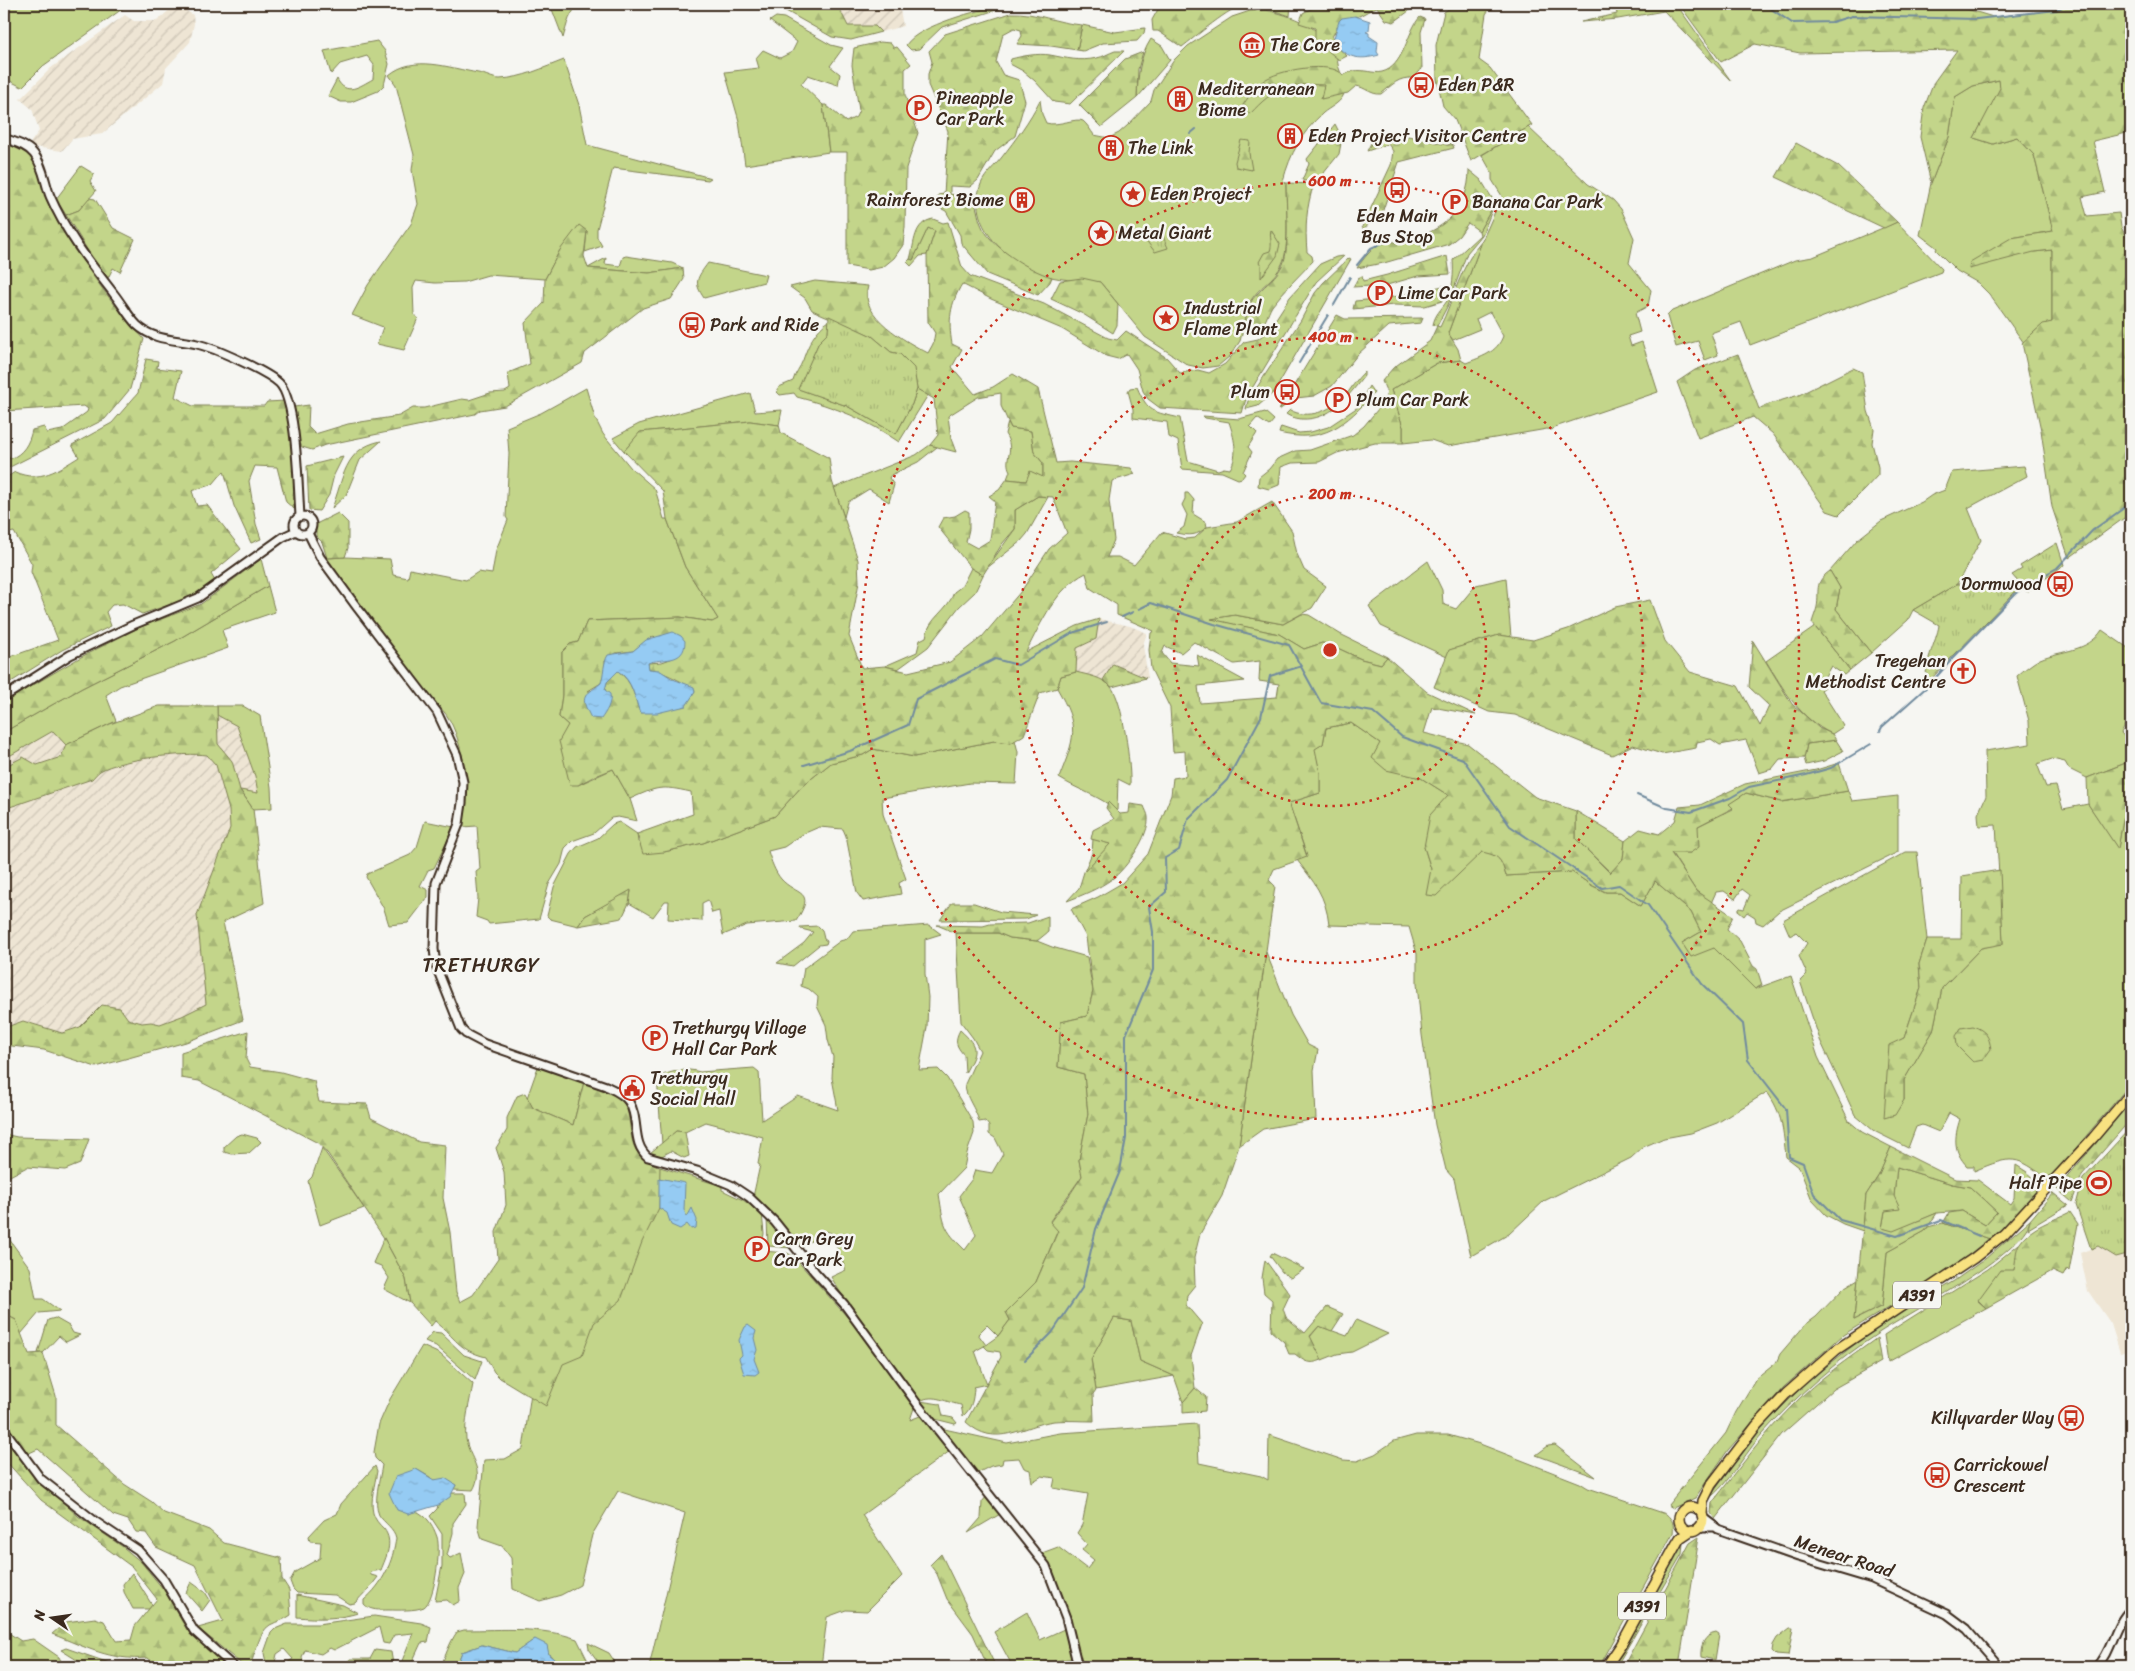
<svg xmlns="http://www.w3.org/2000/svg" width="2135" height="1671" viewBox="0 0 2135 1671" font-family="Sriracha,sans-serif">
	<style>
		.built { fill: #eee5d4 }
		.industrial { fill: url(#industrial-furrows) }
		.green { fill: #c3d58a; stroke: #7f8054 }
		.forest { fill: url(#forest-firs); stroke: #7f8054; fill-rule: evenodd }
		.park { fill: url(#park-tufts); stroke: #7f8054 }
		.water { fill: url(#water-ripples); stroke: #718b9e }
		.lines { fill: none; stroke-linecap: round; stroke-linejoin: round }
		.stream { stroke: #718b9e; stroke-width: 2 }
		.tertiary-casing { stroke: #3b2a1e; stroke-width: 11 }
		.trunk-casing { stroke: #3b2a1e; stroke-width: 12 }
		.tertiary { stroke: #f6f6f2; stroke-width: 7 }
		.trunk { stroke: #f8e281; stroke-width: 9 }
		.ring { fill: none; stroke: #c8321e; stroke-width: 2.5; stroke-dasharray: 2.5 5 }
		.labels { text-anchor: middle; stroke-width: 5; stroke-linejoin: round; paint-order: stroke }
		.shield { fill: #f6f6f2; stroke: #73675e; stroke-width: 1 }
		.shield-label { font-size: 16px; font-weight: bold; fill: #3b2a1e }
		.poi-label { font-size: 18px; fill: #3b2a1e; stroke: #f6f6f2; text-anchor: start }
		.street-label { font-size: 18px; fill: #3b2a1e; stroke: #f6f6f2 }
		.quarter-label { font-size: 20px; letter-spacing: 1px; fill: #3b2a1e; stroke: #f6f6f2 }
		.centre { fill: #c8321e; stroke: #f6f6f2; stroke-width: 2.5 }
		.ring-label { font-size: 15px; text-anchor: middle; font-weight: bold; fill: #c8321e; stroke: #f6f6f2; stroke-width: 5; stroke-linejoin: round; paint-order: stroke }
	</style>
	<defs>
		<pattern id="industrial-furrows" width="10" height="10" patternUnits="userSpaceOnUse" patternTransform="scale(1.25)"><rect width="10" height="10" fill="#eee5d4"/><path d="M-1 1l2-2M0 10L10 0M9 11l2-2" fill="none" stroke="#cdc5b6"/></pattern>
		<pattern id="forest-firs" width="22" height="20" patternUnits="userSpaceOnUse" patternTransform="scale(1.25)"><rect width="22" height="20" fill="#c3d58a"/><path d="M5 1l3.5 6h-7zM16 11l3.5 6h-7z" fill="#a8b777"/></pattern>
		<pattern id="park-tufts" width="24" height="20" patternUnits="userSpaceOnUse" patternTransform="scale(1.25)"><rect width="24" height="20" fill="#c3d58a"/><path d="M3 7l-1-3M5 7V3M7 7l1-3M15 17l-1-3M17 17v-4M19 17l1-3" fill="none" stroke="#a8b777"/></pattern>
		<pattern id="water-ripples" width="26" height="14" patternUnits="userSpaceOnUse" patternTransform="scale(1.25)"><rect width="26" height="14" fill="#95cbf3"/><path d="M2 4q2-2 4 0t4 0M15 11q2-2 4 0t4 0" fill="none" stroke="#81aed0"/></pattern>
	</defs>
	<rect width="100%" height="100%" fill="#f6f6f2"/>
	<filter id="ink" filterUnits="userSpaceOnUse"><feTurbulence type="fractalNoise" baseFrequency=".02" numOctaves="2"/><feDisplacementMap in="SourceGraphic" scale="10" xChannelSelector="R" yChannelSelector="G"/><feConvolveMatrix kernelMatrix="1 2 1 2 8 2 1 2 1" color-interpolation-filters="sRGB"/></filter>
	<g filter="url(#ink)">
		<path class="built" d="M2098,1246l18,11 15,-4v97l-11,3 -9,-29 -23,-33 -8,-38z"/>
		<path class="industrial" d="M176,4l17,11 1,9 -4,18 -24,26 -3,15 -61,51 -30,5 -10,12 -34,-5 11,-15 -7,-22 -12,-10 31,-31 74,-53 9,6h23z
			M842,4h57l4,22 -22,6 -6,-6h-27l-7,-14z
			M1099,619l31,7 17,7 -4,12 5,33h-2l-33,-14 -10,16 -27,-8 1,-24 19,-9z
			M161,705l82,1 17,10 11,71 1,21 -19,1 11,94 -41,19 20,98 -57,22 -90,25 -91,-29 -1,5v-284l49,-29 57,-6z"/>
		<path class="green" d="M4,4h125l-86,62 -21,21 -18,-9z
			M550,4h31c-12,7 -14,21 -18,34z
			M1003,4h12l-73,23 -23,22 -8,1 -5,-5c14,-21 73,-34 97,-41z
			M1265,10c27,5 56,17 70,42 3,6 2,13 5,19 3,6 7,18 3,25 -3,7 -14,12 -20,17 -21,19 -33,41 -40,68l3,2c0,20 4,66 -4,81 -7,16 -24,23 -32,38 -3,6 -3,13 -5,19l19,5c-8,8 -13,9 -20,0l-4,15 -10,15 -12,10 -15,2 -15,-3 -43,-28 -45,-55c-21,-2 -44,-1 -64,-10 -32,-14 -70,-49 -55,-88 4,-10 15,-19 21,-27 14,-18 28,-37 38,-57l2,14 4,9c12,4 30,-6 37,-2 4,3 8,10 11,14l15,3 10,-5 9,-8 23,-24 3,-11 20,-30 14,-14 44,-29 18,-6z
			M776,17l8,1 47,27 12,3 -13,18 10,8 -2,11 -30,-10 -7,9 22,21 6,47 -84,13 -6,-44 -14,-49 34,-4 -3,-10 7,-8 17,8 12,-6 5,-10 -27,-21z
			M1082,25l33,7 30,-4 -1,5 -7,8 -34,2 -20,8 -6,-1z
			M1151,39l11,7 8,14 -33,38c1,-23 2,-40 14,-59z
			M377,41l8,10 4,13 -5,21 -6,6 -27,11h-10l-13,-6 9,-17c9,18 23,7 36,0l1,-14 -7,-9 -27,8 -9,10 -7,-23z
			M564,60l15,45 8,40 124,33 -3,2 -95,-12 -16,61v8l5,9 -17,6 2,-21 -27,19 -15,29 -57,-4 -24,7 -29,1 -19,-2 -3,7 1,27 4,3 -14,32 -27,-6 6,-17 -31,-12 16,-30 43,-61 7,-20 -6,-34 2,-15 -18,-70 -7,-10c25,-21 60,-7 89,-2 7,1 15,6 22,6 22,-1 43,-11 64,-19z
			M1999,80l2,8 -27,50 19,6 24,-7 17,18 19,76 -42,7 23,14 18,-2v72c-13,4 -20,11 -28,21l-35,-49 -11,-11 -21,-12 -21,-21 1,-2 -17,-13 11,-52 18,-46 6,-40 18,-11z
			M1528,127l60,57 25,16 8,9 13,29 -5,25 22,27 -3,16 -13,7 5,19 -12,4 3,10 11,-4 16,50 -103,35 -3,3 -5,-1 -99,17 -17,-6 -28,3v-16l-12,-37 46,-27 24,-3 5,3c15,-6 31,-10 37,-27l-13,-24 -14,7 4,10 -27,11 -5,-7 34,-92 20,-45 -10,-16v-7l-10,-18z
			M81,166l13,8 -4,7 6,10 -17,19 -13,5 -10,-16z
			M1495,203l-13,32 -15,18 -19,52 -11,21 -4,-1c2,-11 8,-15 14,-24 6,-12 7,-28 6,-41l27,-25 -1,-4z
			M1897,222l45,47 -1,3 -191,73 -9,-23 -30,11 7,22 -13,5 -7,-19 -22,6 -9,-31 5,-5 123,-51 18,-3z
			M928,228l7,3 -8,24 -7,1 -9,10 -4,-4 3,-3 3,1z
			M626,256l46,7 11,5 -34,5 -61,-5 18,-10 -1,6 15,2 3,-9z
			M708,263l58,12 -2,7 -60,16c-11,-16 -7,-20 4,-35z
			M829,321l-1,12 -9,9 -20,47 48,17 49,28 16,-30 5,-15 11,6 -29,47c-32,-22 -63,-35 -102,-45l-3,-4 -14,2 -3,-3 2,-5 14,-6c2,-8 7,-13 10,-21 5,-15 12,-30 26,-39z
			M1364,372v4c-16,21 -34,45 -63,43 -6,-1 -11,-2 -15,-5l4,-4c18,10 40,1 54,-13 7,-7 12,-18 20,-25z
			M1369,386l5,7c-28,32 -51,51 -95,40l2,-6 18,6 12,-1 17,-5 30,-20z
			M1137,387c11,26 17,25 43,31l8,43 30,9 6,-2 6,1c9,-15 4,-32 -1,-47l-24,-4 -2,-2 36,3 26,-7 9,8 -5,6 -12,-8 -7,8 7,7 -9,14 4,5 -9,20 2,2 -3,4 -4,1 -16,-7 -40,-3 -4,-28 -9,-4 -2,-15 -34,-4v-9l-5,-18 2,-3z
			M586,388l9,30 8,16 28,34 24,21 9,30h3l18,48 33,52 -5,3 -33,-5 -93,4 -9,21 -8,2 -8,8v43l-3,22 9,8 10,60 35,-16 17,30 7,22 -19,-4 -7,1 -17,15 -22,8 -7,7 -4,16 -12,20 -10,35 -50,5 -2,-3 -11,-4 2,-19 -2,-26 4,-3 -3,-43 -15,1c2,-10 5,-20 5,-31 0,-23 -9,-80 -32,-92l-75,-99 -33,-47 18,-1 45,2 3,16 15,3 2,-9 56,11 12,-8 14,2 4,-24 12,-30 -2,-3 3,-63 -2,-27 34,-14z
			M750,393l5,19 27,-2 -3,15 -29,-4 -109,11 -17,19 -11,-13 26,-14z
			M1008,422l3,6 20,3 3,21 9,11v15l-17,3 -19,-2 3,-8c-7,-13 6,-20 -5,-37z
			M381,441l-21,19 -14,35 -14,13c12,-29 11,-59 49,-67z
			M930,445l7,2 -19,15 -27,13 -2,3 5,7 -5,17 -20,-13 -21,13 -4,15 -10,-29 82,-33z
			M2024,466l3,10 -59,32 13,32 -24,44 -44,26 -5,10 -37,33 -35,-44 4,-21 -10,-17 27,-31 24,-19 41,-19 10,-7 13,-5 7,-18z
			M1185,493h3l6,7 -1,14 13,8 1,5c-10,9 -17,9 -31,6l8,-6 3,-12 -5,-10 3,-6z
			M1038,496l10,1 -21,37 -6,7 -34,27 28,-39v-19z
			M1428,561l14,29 1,14 13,5 20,-24 30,-7 5,59 -12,-2 -49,15 -3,7 -66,-31 -12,-20z
			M971,568l12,7 -8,17 -16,15 -31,40 -30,22 -13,-3 32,-14 3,-12 6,-3c2,-19 23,-27 28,-45l8,-6z
			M268,586l7,26 -53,18 6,18 -108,38 -14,9 10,26 -50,24 -13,-14 -49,28v-27l78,-44 93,-47z
			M1302,614l7,1 31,19 47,23 -6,7 -20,-5 -30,-14 -9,-2 -18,6 -25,-15 -70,-15 26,-4 48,9z
			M1815,627l35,43 -6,5 -13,-9 -9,15 3,6 -4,3 23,36 -12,8c-32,-15 -48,-44 -66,-73z
			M2102,630l29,20v63l-10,20c9,9 10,15 10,28l-44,17 -18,-9 -4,-7 -13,-3 -15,5 9,23 10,-1 7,23 25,-5 30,44 8,-46 5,-4v285l-82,97c-33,-25 -36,-25 -75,-9v-5h-7c-14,-15 -13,-28 -7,-47l-11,-6 -10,19 -17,-7 -6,2 -8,21 -34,-17 -19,-16 -35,-75 -20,-59 7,-7 -8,-18 8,-13 -11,-11 -6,4 -7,-16 123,-68h11l10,87 -8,25 2,24 -17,50 -15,8 15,54v-20l29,-49 9,-43 39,-40 22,-5 -7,-118 -17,1 -1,-12 8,-18 -1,-45 45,-7 -1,-23 -12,-45c7,-6 15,-13 23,-17 22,-9 48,-7 62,-29z
			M1076,672c11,3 27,5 35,15 12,13 20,79 19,98l-12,-6 -1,32c-15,-14 -39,-21 -58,-33 16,-41 21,-50 -2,-90l4,-12z
			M217,706h26l17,10 11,71 1,21 -19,1 -13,-19 18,3 -3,-17 -18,-50 -20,-11z
			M1351,723l29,20 6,26 35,9 27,17 -24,52 7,22 5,26 46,-44c18,5 19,8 24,25l66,-4 19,13 14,7h15l21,14 14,-25 36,31 10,20 -19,11 32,5 41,41 36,-13 27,81 31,64 13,11 29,15 -12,28 -13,20 -3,36 -20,-7 -17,-9 -14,-15 -13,-33 -13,-10c-3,-26 -3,-43 -19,-65l-50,31 -26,10 -27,5 -21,9 -12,11 -87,43 -35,33 -38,22 -17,-77 -8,-9 -11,-45 -13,-90 -5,-52v-29l-8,-27 -80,-2c-3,-29 -15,-43 -32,-65l10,-4 -18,-53 31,-10v-20l-6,-24 9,-5 3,-16z
			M1015,740l3,12 -2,32 -46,-1 -88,15 1,16 23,65 -7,4 2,11 -38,7 -6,-8 -11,-57 -3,-7 -24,-2 -16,7 -19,13 -16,4c3,10 7,21 13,28 15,17 36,10 15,42l-49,4 -24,10 -4,-24 -7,2 -4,-13 -6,3v18l-34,-2 1,-18h-4l-12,16 -24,-14 2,-12 -46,25 -7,10 -28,-7 -3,-3 7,-29 17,-33 6,-7 21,-9 15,-14 6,-2 18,12 1,8 26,10 39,-9 72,-27 27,-30 29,-23 32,-8 10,-6 41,8 80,-16 17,2z
			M1836,740l7,11 -19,10 -18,4 -2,-7 3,-14z
			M1848,791l4,10 46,-5v56l-119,59 -16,14 -7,-3 -1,-5 -8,-5 -3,4 -6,-5 2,-3 4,1 6,-14 -8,-6 -7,10 -11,-8 -8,1 -5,11 -15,-12 -25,-39 19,1 8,-27 35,-17 -5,-5 18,-11 35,9z
			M1576,811l49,30 -2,18 -12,14 -35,-34z
			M425,821l29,6 -20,41 -6,2 -8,16 8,4v7l-20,26 -19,2 -5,-16 -18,-32 1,-3 43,-19 7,-8z
			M1093,839l18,5 -27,28 8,-19z
			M929,925l12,9 -16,5v35l3,23 -1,30 -8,43 19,-1 9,9 9,15 17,29 1,11 -7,20 -3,15 -25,26c5,30 3,34 26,56l11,-15 -17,-39 13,-17 3,-9 17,3 11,-19 -8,-16 -6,-4v-8l-4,-5 -6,1c-3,-14 -14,-24 -14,-38l15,-33 -7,-13 -12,-16 -5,-89h42l12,5 27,3 15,6 35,10 6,34 -6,25 -26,6 -3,45 26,7 4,40 -9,46 3,16 -32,45 8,9 -22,52 -30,30 4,8 -12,16 -11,-11 -9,9 8,11 -11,6 12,33 -14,3 1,1c-1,12 -2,20 -11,28l-2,-11c-14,-2 -27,-12 -41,-4l20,3 3,12 10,2 4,5 -2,1 -20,-5 -10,-9 -38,-55 -39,-50 -17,-28 15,-7 -15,-37 -5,-2 -27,18 -30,-39 -16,-13 7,-32 -2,-1 5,-27 -57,-15 -21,10 -9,-1 -14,13 -5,-67c14,-5 28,-10 43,-5l54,-4 5,4 3,48 36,-24 40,14 -6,-32 1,-21 -5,-17 -2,-15 -9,-19 1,-9 -9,-8 -8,-3 3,-18 36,-27 7,-2 6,-8z
			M818,926l4,4 2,9 3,2 -1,3 -7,1 -26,21 -16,-3 27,-20 9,-11 -12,-3 -1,-2z
			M1266,952l25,63 17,30 10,5 -4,20 2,49 -53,10 -24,17z
			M960,1030c20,18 16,22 5,43l-1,-18c-8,-9 -10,-14 -4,-25z
			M538,1067l46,15 -11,43 -40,-17 -6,-10z
			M242,1134l15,4 4,4 -12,11 -18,1 -7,-2v-5l12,-11z
			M322,1148l42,60 -44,17 -12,-44 4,-4z
			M660,1167l62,19v4l21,10 19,13 2,21 -2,8 -11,4v5l8,5 4,-5 24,2 6,3 80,90 41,62 -4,12 10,-4 30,35 -88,64 40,61 -35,35 -21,-1 -19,7 -6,50h-172l36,-154 -67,-22 -26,44 -12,50 -19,10 -21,6 -27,-12 -2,-31 -9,-12 -20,-7 -4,-13 6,-66 21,-1 18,-10 12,-84z
			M1897,1167l55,17 18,3 27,25 -12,13 -23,-14 -25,2 -44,19 -11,-4 3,-17 9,-15z
			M767,1218l24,30 -23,-2z
			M2030,1220c-6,33 -119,92 -150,112 -44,29 -83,63 -118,102 -15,17 -36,53 -53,64l49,-67 51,-51 64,-50 81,-49 31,-22z
			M1943,1223l47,16 -44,33 -103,63 -59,52 -56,63 -33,48 -22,10 -5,-3 58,-72 10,-21 20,-33 20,-16 4,-9 25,-29 11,-8 29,-30 13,-8 -4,41 28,-14 5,-54 38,-21 3,-4z
			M4,1232l26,36 6,31h7l17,12 -21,2 -18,21 -5,-14 -12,-6z
			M384,1238l22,41 4,24 -26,-14 5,-11 -8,-12 -8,-3z
			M2019,1244l-5,26 -36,31 8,7 -98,54 -4,-27 104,-66z
			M1272,1253l32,16 -13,9 -9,-6 -12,-16z
			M55,1318l14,8 4,7 7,2 -14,7 -7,-6 -16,17h-5l10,-33z
			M1114,1318l17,3 9,40 34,15 -78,14 -5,-31z
			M1356,1320l32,14 -36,18 -15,2 -15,6 -12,-23 9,-11 28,10z
			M433,1332l8,1 23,22 18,6 -7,19 -39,-34 -11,-5z
			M422,1346l18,8 33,30c-3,17 -9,38 -7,55 3,20 19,30 7,51l-19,-1 2,-4 -21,-5 -19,-11 -8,45 8,-3c11,5 17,14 21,26 4,12 -2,63 -13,70 -9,4 -26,3 -35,3 -9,0 -19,1 -25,-6v-4c19,-16 29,-38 32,-62 -2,-10 -12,-15 -17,-23 -6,-13 1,-36 3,-50l-7,-7 -1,-6 5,-28 11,-25z
			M1195,1388l11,9 -1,14 -22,2v-11z
			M1197,1424l2,39 62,13 7,4 1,-45 74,25 14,1 18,-7 19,-13 22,-6h32l32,9 100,39 8,5 78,26c7,6 8,10 7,19l-74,134h-518c-10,-39 -19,-79 -39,-114l16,-6 29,22 7,-9 -12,-10 5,-6 -10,-11 5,-8 6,-31 -35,-6 2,-10 -13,-2 -10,6 -2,-12 -6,-2 -5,-10 -16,1 -1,5 -11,2 -14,7 -37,-45 67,15 53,-10z
			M1555,1445l41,32 -60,-22 12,-9z
			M375,1466l2,5c-2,13 -7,29 -4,42 2,7 6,11 11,16 10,13 2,28 -3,41l-11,2 1,3 7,2c-7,10 -15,17 -23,26l-6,1 -14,-9 -38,-2 -4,-4 -3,-8 5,-9 25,-14 1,-16 -11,-1 -1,-5 15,-16 13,-6 4,-10z
			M452,1493h13l1,11 -13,19v10l-6,22 3,3 11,-5 4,21 -6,14 1,13 -7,4 -6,-5 -12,1 7,-35v-32l-12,-18 7,-7 1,-4z
			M987,1496l15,17 -34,20 13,-15 1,-16z
			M1683,1543l-1,11 -66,113h-3z
			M132,1573l20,32 -3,4h-16l-9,-17 -1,-8z
			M1027,1612l13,28 24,-11 8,29 -38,7v2h-21l-19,-35z
			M374,1616l47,7 10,4 -3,15 -7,1 -11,24h-65l5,-8h20l5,-9 16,2 2,12 7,2 13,-33 -19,2 -5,9 -6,-1 -4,-16 -45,23 -4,-2 -9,6 -16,-4 -3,7 2,10h-19l2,-4 6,-4 -9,-10 -7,5 -3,13h-7l-3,-14 7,-20 4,-4 12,-5h31z
			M464,1630c38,0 77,-4 113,9l14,28h-31c-2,-5 -20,-22 -25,-28l-20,14 -33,-8 -20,7 -6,15h-16c6,-11 9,-24 17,-35z
			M588,1643l21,10 9,14h-16l-13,-18z"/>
		<path class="forest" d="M779,4h63l-1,8 7,14h27l6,6 -30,8 -19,-3 -55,-31z
			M1161,4h130l-1,12c-13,-4 -31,-12 -46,-11 -13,1 -50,33 -62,42l-24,-16h-5l-1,-11z
			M1319,4h94l-4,7 -15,11 -8,-2 -9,-13c-6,2 -13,7 -18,9 -20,7 -17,2 -27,21l3,8 12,11 -8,4 -24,-20v-12l-16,-5 4,-10z
			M1456,4h37l-7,10 -7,46 11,8 42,57 -61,36 -16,-41 -12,-14 -6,-27 -1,-34 8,-33z
			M1615,4h61l55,77 -67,-70 -46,8 -37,3 36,-8z
			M1679,4h271l43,13 63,-7 5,-6h70v128l-38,9 12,51 -23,5 5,19 32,-3 2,14 10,19v267l-62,45 -17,-51 -11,-77 -19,-87 21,-19 9,-2v-72l-18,2 -65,17 1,-7 41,-24 42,-7 -19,-76 -17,-18 -24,7 -19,-6 26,-50 -1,-8 -26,6 -18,11 -6,40 -18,46 -11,-46 4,-29 10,-26 23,-32 -157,3 -45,-9 -34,18z
			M1011,13c26,-1 45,10 71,12l-5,25 -26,-4 -34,-2 5,-8 -1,-6 -7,-2 -11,6 -7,28 7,13 16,5 6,21 -10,35 -20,15 -17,29 -8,7 -20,-1v8l22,4c6,9 5,17 9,26 8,22 49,47 71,53l-2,5 -12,13 -51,-21 -26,-31 -1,-8 -14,-24 -10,-5 2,-11 6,-1 4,-63 -20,-46v-11l4,-12 -3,-11 16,-17z
			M1420,17l5,2 -4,13 1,37 -9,9c-15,-1 -21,7 -32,16 -10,1 -16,-7 -25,-8l-8,7 -27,6 3,-14c-37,-2 -49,2 -74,29l-9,-6c6,-9 14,-21 22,-27 14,-11 69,-21 80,-6 4,-1 8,-4 11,-4 9,-2 20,3 28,1 22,-5 25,-41 38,-55z
			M880,42l10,1 4,5 3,-1 14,17 -6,5v26l13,38 -12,35 -1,59 -2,18 -9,13 -11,9 -14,3 -22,-4v-114h-18l-6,-47h3l20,17 10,-5 3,-7 -7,-45 2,-17z
			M1115,51h9l-54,53 -16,-2 -19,-21 -12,-10 -13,-7 1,-5c11,-3 27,-6 39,-4 16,3 30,7 47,3 6,-1 12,-5 18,-7z
			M1143,52l-5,17 -1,29 -36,29 -22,-22 46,-46z
			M1335,124l7,14 -3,16 -24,30 -13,-4 7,-16 -2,-5z
			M1397,136h11l40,9 4,-2 2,5 -55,14 -20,60 -8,-1 -7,9 -2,-3 29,-62 2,-14 -5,-7 -21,7 5,-10z
			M1241,140l9,1 -1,12 3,17 -16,-3 -1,-5z
			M4,141c9,4 20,7 26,15 11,14 11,34 19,49 26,49 58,93 95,134l-14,50 -25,30 -101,51v-19l6,8c13,-5 19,-15 22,-29l12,-3 3,6 15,-3 25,-18 1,-3 -4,-3 -80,5z
			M1796,143l42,23 59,56 -13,6 -108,-51z
			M1469,170l12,10 14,23 -16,28 -11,-8 -9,13 -10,8 -65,19 -27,5c7,-10 14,-19 24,-25 6,-3 10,-1 14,-1 2,0 8,-2 11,-2 37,-8 63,-31 63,-70z
			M1286,183l28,1c-8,23 -9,44 -7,68l5,4 1,5c-14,15 -29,29 -41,45 -5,8 -6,19 -15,24 -4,2 -7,0 -11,-2 -3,-36 24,-38 37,-64 7,-16 3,-61 3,-81z
			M89,198l6,1 18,29 22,11 -15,33 -7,-4 -5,10 -15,-19 -27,-44 13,-5z
			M933,219l10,4 5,-1 14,45 8,9 74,28 64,34 9,2 9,-9 41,27 13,15 18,-3 11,3 16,-9 19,-22 14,-3 10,-8 22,-34 30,-33 16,-7 8,-1 -28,26 -65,108 2,1 -7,8 -4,14 -82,-5 -12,-9 -5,-8 -6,-22 -10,-15 -9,5 -12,-3 -44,-27 -71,-30 -29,-15c-12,20 -14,37 -10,60l10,5 -10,18 23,27 18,-7 20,-13 25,15 18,74 14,-1 61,6 4,6 -23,7 -3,19 5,40 -7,17h11l16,8 28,-33 23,7 10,-1 12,-11 30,-5 35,-20 20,29 5,23 7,16 22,16 -14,22 -29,16 -48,-9 -24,4 68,15 25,15 18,-6 9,2 30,14 20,5 6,-7 40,35 49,23 -44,-8 -8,26 44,11 67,53 41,14v28l34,34 13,-14 2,-18 15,-12 19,5 16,-13 4,-14 21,-2 45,-21 71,-14 23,-7 9,28 -67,11 -35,-9 -17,11 4,4 -35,18 1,21 -9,6h-19l25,38 37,25 -6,13 13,12 13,25 4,3 5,16 -7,4 -41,-41 -23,9 -9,-14 19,-11 -10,-20 -36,-31 -14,25 -21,-14h-14l-15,-7 -19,-13 -66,4c-5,-17 -6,-20 -24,-24l-46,44 -10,-1 5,-26 -7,-22 6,-32 18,-20 -27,-17 -35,-8 -14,-12 8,-15 -29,-20 -25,5 -3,16 -8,5 5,24v20l-31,10 18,54 -33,12 -5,11 6,6 -36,260 -17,50 -22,38 -6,24 1,27 -8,10 -1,10 16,19 -11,32 4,32 -12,14 -9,-26 -34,-15 -9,-40 -17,-3 -23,41 5,31 -3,4 1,27c-13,0 -27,-1 -40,0 -31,4 -58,29 -88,1l35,-65 -1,-5 -12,-2 -4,-4 14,-10 12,-16 -4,-8 30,-30 22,-51 -8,-9 17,-23 15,-23 -3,-16 9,-46 -4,-40 -26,-7 3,-45 26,-6 6,-25 -7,-54 -15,-28 27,-12 24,-14 26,-29 23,-59 2,-17 13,-2 -1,-25 -12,1 -3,-44 -19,-39 -2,-19 2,-17 3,-2 -37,-16v-10l-27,-17 -4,-15c-30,15 -45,50 -60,79l51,-26 22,-7 -3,20 -19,9 -1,24 -15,4 -4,12 -17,5 -16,42 -13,8 -17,-2 -80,16 -41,-8 -10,6 -32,8 -29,23 -27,30 -72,27 -39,9 -21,2 -6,-20 56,-20 -2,-22c-31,-7 -34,-5 -61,7l-17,-30 -20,8 -15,8h-8l-11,-44 9,-16 -9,-8 3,-22v-43l8,-8 8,-2 9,-21 93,-4 32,5 6,-3 -33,-52 -18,-48 -4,-28 -39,-40 16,-19 110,-11 29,4 2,8 48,25 3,23 26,79 1,22 -10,54 13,32 23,-2 23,6 42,-10 32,-25 40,-47 27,-41 18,-16 -14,-36 -15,-1 -23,14v19l-13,15 -19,31 -12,-7 -33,-41 5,-9 12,-2 10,-6 4,2v17l-3,13 11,6 13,-8 5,-39 -6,-5 10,-6 8,-11 19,2 4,-10 13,6v-14l-9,-11 -3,-21 -20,-3 -10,-22v-13l-23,4 -30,19 3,23 5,13 -26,-7 8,-10 -4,-36 -17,-10 -4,-21 -13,-14 -9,-2 -19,-16 -60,-26 -7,-12 -15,-11 25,-6 53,5c-10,30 39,56 60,67l5,-9 2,-11 -7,-11 -1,-67 8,-24 -7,-3 -15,32 -3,-1c5,-16 3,-36 23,-40zM654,636l22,21 -14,5 -14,1 1,6c11,1 40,15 46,23l-10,14 -45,7c-6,-17 -7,-31 -22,-42l-11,11 -2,8 -17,1 13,-8 4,-13v-9l11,-8 17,-2 14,-11zM1194,642l40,22 26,-3 -1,20 20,3 -2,13 -77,6 -2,-17 47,-5 -48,-26 2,11 -29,-3 -8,-10 3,-7 16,7z
			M579,225l8,6 -3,25 4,12 61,5 34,-5 1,11 -13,20 -28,9 -58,45 -3,10 -77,43 -25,4 -5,4 -150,31 -13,5 -10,-3 -3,-6 -5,-34 15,-2 -1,22 7,7 33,-10 51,-8 14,-8h11l38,-9 7,1 21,-7 15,-1 5,-3 -2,-16 22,-9 -5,-41 19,-20 1,-24 15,-29z
			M1271,230l9,14 -3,12 -16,22v-13l-2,-3 5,-9 6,-2c3,-8 -1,-14 1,-21z
			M1482,241l-34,92 10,16 3,11 -24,3 -46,27 12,37v16h-28l-38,10 -18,9 -27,1 -11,4 -2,18 -10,4 -11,-3 1,-9 10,-8 8,-10 18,-8 15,-1 43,-15 11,-9 19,-23 4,-10 -5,-12 11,-13 37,-27 7,-15 3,1c14,-28 21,-63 42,-86z
			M1447,256l3,18 -32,2 -31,9 -34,2 5,-9 4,-2 1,5 24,-6z
			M1349,258l2,1 -77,133 -16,14 -12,3 2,-8 53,-81 14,-27 8,-10z
			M1082,278l18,4 18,22 -1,21 -4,8 -30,-19 -32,-15 9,-18z
			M1443,286h4l-5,15 -17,5 -31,-1 -41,4 2,-8 33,-3z
			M1337,315l8,4 78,-1 -2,5 -32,3 -31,28 -26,32 -18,10 -18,2 -17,12z
			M1738,354l21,55 7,-4 33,-10 54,-27 9,4 6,39 6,18 -2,14 6,24v8l-14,15 -25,25 -12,-4 -54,-77 -20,-17 -55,21 -21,-56 18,-12z
			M146,359l12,2 -1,7 24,3 -6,26 18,9h71l3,-4 18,-1c11,28 8,77 9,108l-8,-7 -9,-35 -22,-1 -6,15 7,43 5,15 -10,4 -17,-37 -10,-35 -11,13 -21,7 5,15 10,-1 34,44 -30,25 4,7 -20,15 -53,18 -19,-10 -11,1 -6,7 5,14 -49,24 -51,32 -1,-4 -6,-3v-16l54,-19 -27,-68 1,-8 -18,-32 -10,2v-17l4,-10 -4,-11v-17l11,-7c25,11 43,-2 64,-15l-7,-12 40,-22 26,-30z
			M343,457l-9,18 -5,20 -10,16 -10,-1 -2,-44z
			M338,513l10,10v25l-3,9 -18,1 -5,-16 -6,-6v-12z
			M261,559l7,27 -93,55 -93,47 -78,44v-30l77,-45 57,-29 63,-24z
			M1830,571l10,17 -4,21 35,44 -21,17 -38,-47c1,-5 4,-11 5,-16 3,-16 -4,-24 13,-36z
			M1650,600l15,41 25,31 48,14 22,40 9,-20 -20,-19 4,-46 39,63 27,24 13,6 4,6 -29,4 -3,14 -24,1 -8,10 -13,4 -13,-33 -26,5 -9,-6 -14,3 -1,6 -34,6 -29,-9 -21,10 -97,-40 -26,-3 -55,-25 15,-37 50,-15 34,5 35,-11 47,-22z
			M1113,664l33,14 -34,9 -9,-7z
			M159,706h58l1,38 14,17 8,29 13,19 11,94 -41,19 20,98 -57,22 -90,25 -52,-17 -40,-5v-17l19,-7 39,12 18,-6 22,-22 18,3 8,11 14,4 9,-1 9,2 22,-8 24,-12 -9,-89 33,-87 -1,-18 -13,-45 -9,-10c-23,-3 -87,4 -107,16 -3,2 -6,6 -8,8l-88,30v-42l19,-10 14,8 24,-8 5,-12 44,-21z
			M2131,761v37l-5,4 -8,47 -30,-45 -1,-26z
			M1108,802l12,12 9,-1 1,-9 14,2c1,3 4,8 4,11 2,18 -22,52 -36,62 -14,10 -29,16 -45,22l12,-13 5,-16 26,-28 -19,-5 2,-9 21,-11 -8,-11z
			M2000,870l3,74 -22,4 -39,40 -9,43 -29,49v20l-9,15 -11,3 5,-73 15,-7 17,-50 -2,-24 8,-25h34l1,-63z
			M631,890l-2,13 -7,15 -44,8 7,-10z
			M952,903h22l27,9 35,3 -10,4 -86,1z
			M1048,916v16l-11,9 -27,-3 -12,-5h-42l-19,-8 46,1 7,-2 38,-1z
			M1973,1026c13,5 16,10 18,23l-8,11 -10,2 -16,-16 -1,-10 5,-8z
			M248,1031l-2,28 4,8 31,5 33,9 5,21 48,2 4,14 48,24 26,3 -2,53 7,34 6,60 4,10 13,-7 25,-36 -2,-27 10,-27 -2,-33 -8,-24 11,-18v-12l10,-22 8,-3 8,15 40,17 11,-43c12,5 30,10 38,19 5,5 6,12 7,18 4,28 3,36 31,48l-1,41 -17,34 -21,58 -27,23 -12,33 -19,8 -17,42 -46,-28 -6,-6 -8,-15c-28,-7 -30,-19 -51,-36l-4,5 -21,-23 -4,-24 -22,-41 -56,-84 -10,-11 -119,-62 -18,-3v-26z
			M2131,1102v17l-49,56 -10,27 -15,-13z
			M676,1131l9,1 4,24 -5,2 -13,-7 -13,7 -8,-5z
			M4,1134l13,3 72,2 -9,25 -15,6 -38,-3 -23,12z
			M1891,1147l64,32 23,1 32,24 4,-6 2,-33 11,7 16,14 -47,49 -6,4 -47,-16 6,-10 13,-2 23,14 12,-13 -27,-25 -18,-3 -55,-17 -3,29 6,13 -15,2 -3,17 11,3 44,-18 -12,18 -38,21 -5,54 -28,14 12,-125 13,-20z
			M2053,1193l15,12 -40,24 2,-9z
			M2070,1212l8,12 -9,47 -2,-2 -4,7 -11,-5 -66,37 -8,-8 22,-30h14c2,-8 1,-21 6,-27 11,-17 33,-22 50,-31z
			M1265,1260l25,34 -7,15 3,8 19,16 22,-26 16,7 -11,17 -13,-5 -9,10 12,24c-13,5 -17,2 -27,-6h-6l-5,-12 -13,-11 1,-31 -8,-7 -2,-15z
			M4,1314l12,6 13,34 14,-1 13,43v29l68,59 28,18 12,11 45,17 15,13 57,15 1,21 7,11 2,25c-6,5 -14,6 -21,10 -12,7 -14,30 -21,42h-4l-47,-39 25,-7 -28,-56 -39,-18 -10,-14 -10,-1 -8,-12 -15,-5 -75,-66 -11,5 -23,-33z
			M1877,1338l4,24 -48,27 -51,45 -67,85 -4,-6 1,-10c26,-33 51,-68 81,-98 25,-26 55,-46 84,-67z
			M4,1439l34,41 40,36 45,31 18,15 23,28 23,40 40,37h-68l-11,-9c-38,3 -62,-11 -96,-24l14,-12 29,-4 9,3 12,20 15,-1 4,-14 22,-27 -25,-32 -91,-67 -37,-41z
			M1699,1537l-20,130h-56l67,-124z
			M941,1554l55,113h-8l-15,-33 -26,-35 -10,-25 -7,-9z
			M191,1582l14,10 5,8 -8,11 -16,-18z
			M297,1595l46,10 15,8c-20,6 -40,6 -61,4z
			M4,1630l17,11 12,-2 26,18 5,10h-60z
			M66,1648l52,18 26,-3 5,4h-61l-27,-17z"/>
		<path class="park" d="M1162,234l6,14 -13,4 -10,-13z
			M829,316l43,20 19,16 9,2 14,14 3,21 -5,15 -16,30 -49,-28 -49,-17 21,-47 9,-9z
			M2057,543l7,22 -37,27 -15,-17 10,-6 -2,-3z
			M1957,584h54l5,7 -88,91c-7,-14 9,-41 11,-57l-26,-15z
			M2131,1127v126l-15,4 -18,-11 -7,3 -15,-44 7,-26z
			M1790,1628h3l-5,28 -12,-1 -4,-4 1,-6 4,-7z
			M1716,1633l3,2 -4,25 -14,-3c-1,-11 3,-22 15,-24z"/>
		<path class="water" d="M1355,16l15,5 -1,9 -3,2 3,1v3l9,6 -1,10 2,3c-20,6 -34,3 -46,-14l6,-20 3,-3z
			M673,632l8,4 4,5c0,24 -23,16 -37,22l1,6 10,1 14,9 21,8 1,5 -9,14 -29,7h-17c-6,-17 -7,-32 -22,-42l-11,11 -2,8 5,4c2,9 -4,18 -9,25l-10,-1c-12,-23 -7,-21 10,-35 3,-9 2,-20 7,-28l25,-4 13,-11z
			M659,1178l26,5 -1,27 3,7 5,-9 5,12 -1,8 -5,1 -4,-5 -7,5 -9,-4 -4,-12 -8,-5z
			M748,1325l8,6 -2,7 3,12 -3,9 5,13 -4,3 -11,-1 -5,-16 3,-3 -3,-15 6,-13z
			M416,1469l18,11 11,-2 11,7 -6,12 -12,8 -30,9 -11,-4 -8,-17 7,-17z
			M535,1639l12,6 2,10 10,8 1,4h-104l6,-15 20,-7 33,8z"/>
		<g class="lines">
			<path class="stream" d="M1764,4l28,19 40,-1 20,-6 125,3 79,-9 12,-6
				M1190,134l6,-5
				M1357,265l14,-17 16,-7
				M1334,305l16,-28
				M1299,363l29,-48
				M1139,609l12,-6 63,21 75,21 32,58 52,9 29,25 61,22 47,67 92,62 17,-3 29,20 54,79 41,40 5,36 38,49 3,48 14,6 11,31 26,26 57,16 44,-16 38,16
				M1122,617l11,-5
				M1880,731l2,-4 47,-42 25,-28 61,-63 10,-8 32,-18 36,-38 38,-27
				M804,765l46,-14 58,-26 8,-26 79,-40 23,6 54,-32 35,-11
				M1637,795l30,13 24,4 39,-14 19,-11 57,-12 25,-7 40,-24
				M1025,1360l27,-27 30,-45 14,-59 24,-58 6,-33v-103l27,-65v-38l-4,-25 17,-15 -1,-34 14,-8 9,-31 39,-39 34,-63 9,-41 32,-10"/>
			<defs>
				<path id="tertiary" d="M4,138c10,4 23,7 30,16 9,11 11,29 16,42 16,37 40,67 64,98 8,10 14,22 23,31 17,16 38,14 60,19 18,4 69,27 82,39 18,17 19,106 21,133
					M294 525a9 9 0 1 1 18 0a9 9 0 1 1-18 0Z
					M308,533l12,24 36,49 81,106 20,43 6,27 -1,21 -3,21 -23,59 -2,66 2,17 25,63 5,5 19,10 121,42c8,4 18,8 23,16 11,17 2,41 19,55l49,14 34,14 18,12 26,25 40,50 29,32 74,101 128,161 20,52 12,49
					M4,697l66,-42 63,-30 65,-27 85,-61 13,-6
					M4,1429l37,50 55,43 42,28 26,30 30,51 40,36
					M1702,1517l16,12 80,28 74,22 75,35 20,15 33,38
					M1699,1527h15
					M2097,1667c16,-16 17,-43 34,-58"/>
				<path id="trunk" d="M1679 1519a12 12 0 1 1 24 0a12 12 0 1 1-24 0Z
					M1702,1515l1,-14 8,-16 46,-60 29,-31 50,-44 138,-92 30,-24 89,-96 38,-45
					M1606,1667l15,-22 56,-102 3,-5 12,-8"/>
			</defs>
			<use href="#tertiary" class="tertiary-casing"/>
			<use href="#trunk" class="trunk-casing"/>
			<use href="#tertiary" class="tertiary"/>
			<use href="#trunk" class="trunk"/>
		</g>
	</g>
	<g class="ring">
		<circle cx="1330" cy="650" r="156"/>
		<circle cx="1330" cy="650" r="313"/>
		<circle cx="1330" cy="650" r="469"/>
	</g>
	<defs>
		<symbol id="museum-ring" viewBox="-11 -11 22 22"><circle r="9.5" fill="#f6f6f2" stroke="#c8321e" stroke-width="1.5"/><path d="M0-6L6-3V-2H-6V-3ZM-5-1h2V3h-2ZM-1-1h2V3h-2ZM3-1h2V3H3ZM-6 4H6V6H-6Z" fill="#c8321e"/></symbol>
		<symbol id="bus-ring" viewBox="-11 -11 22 22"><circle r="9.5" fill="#f6f6f2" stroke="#c8321e" stroke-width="1.5"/><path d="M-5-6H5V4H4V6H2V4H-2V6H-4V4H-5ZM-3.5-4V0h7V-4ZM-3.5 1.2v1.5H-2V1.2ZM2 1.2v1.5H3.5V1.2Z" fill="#c8321e"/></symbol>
		<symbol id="building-ring" viewBox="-11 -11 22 22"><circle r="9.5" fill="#f6f6f2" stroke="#c8321e" stroke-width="1.5"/><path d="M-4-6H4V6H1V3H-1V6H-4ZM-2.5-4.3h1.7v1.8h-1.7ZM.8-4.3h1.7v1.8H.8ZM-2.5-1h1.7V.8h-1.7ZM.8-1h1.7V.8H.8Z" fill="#c8321e"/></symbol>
		<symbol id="parking-ring" viewBox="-11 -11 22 22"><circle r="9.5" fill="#f6f6f2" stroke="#c8321e" stroke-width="1.5"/><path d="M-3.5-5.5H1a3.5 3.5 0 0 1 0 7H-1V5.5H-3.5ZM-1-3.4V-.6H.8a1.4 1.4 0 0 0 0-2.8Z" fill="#c8321e"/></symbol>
		<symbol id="sight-ring" viewBox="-11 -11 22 22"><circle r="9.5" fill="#f6f6f2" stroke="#c8321e" stroke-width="1.5"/><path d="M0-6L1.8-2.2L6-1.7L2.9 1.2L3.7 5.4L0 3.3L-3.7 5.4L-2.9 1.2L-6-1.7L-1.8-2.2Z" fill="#c8321e"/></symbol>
		<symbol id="church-ring" viewBox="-11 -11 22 22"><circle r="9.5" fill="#f6f6f2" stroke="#c8321e" stroke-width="1.5"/><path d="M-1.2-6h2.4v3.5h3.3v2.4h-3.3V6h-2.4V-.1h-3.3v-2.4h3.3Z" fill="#c8321e"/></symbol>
		<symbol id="civic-ring" viewBox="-11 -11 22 22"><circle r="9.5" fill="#f6f6f2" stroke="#c8321e" stroke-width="1.5"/><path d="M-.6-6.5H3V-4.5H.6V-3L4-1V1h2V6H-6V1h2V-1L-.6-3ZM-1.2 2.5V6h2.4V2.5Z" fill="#c8321e"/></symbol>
		<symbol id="stadium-ring" viewBox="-11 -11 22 22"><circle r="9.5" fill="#f6f6f2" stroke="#c8321e" stroke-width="1.5"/><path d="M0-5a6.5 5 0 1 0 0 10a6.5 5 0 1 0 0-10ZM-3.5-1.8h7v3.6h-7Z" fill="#c8321e"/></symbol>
	</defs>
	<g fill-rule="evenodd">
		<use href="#museum-ring" x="1238" y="31" width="28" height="28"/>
		<use href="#bus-ring" x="1407" y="71" width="28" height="28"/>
		<use href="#building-ring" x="1166" y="85" width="28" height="28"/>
		<use href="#parking-ring" x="905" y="94" width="28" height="28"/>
		<use href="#building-ring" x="1276" y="122" width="28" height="28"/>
		<use href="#building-ring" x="1097" y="134" width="28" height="28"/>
		<use href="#bus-ring" x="1383" y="176" width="28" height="28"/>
		<use href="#sight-ring" x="1119" y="180" width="28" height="28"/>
		<use href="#building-ring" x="1008" y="186" width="28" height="28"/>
		<use href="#parking-ring" x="1441" y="188" width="28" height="28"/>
		<use href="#sight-ring" x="1087" y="219" width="28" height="28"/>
		<use href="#parking-ring" x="1366" y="279" width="28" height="28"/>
		<use href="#sight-ring" x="1152" y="304" width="28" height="28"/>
		<use href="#bus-ring" x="678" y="311" width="28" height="28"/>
		<use href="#bus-ring" x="1273" y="378" width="28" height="28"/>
		<use href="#parking-ring" x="1324" y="386" width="28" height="28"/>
		<use href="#bus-ring" x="2046" y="570" width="28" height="28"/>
		<use href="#church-ring" x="1949" y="657" width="28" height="28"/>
		<use href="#parking-ring" x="641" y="1024" width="28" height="28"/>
		<use href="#civic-ring" x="618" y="1074" width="28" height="28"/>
		<use href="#stadium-ring" x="2085" y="1169" width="28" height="28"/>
		<use href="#parking-ring" x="743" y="1235" width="28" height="28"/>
		<use href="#bus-ring" x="2057" y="1404" width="28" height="28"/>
		<use href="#bus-ring" x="1923" y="1461" width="28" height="28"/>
	</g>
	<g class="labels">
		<g class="shield">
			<rect x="1893" y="1281.5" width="48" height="27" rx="4"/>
			<rect x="1618" y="1592.5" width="48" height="27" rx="4"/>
		</g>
		<g class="shield-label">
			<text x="1917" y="1301">A391</text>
			<text x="1642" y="1612">A391</text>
		</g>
		<g class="poi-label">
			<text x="1270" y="51">The Core</text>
			<text x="1438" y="91">Eden P&amp;R</text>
			<text x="1198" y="95">Mediterranean<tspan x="1198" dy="21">Biome</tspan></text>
			<text x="936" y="104">Pineapple<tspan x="936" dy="21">Car Park</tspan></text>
			<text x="1308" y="142">Eden Project Visitor Centre</text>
			<text x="1128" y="154">The Link</text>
			<text x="1150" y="200">Eden Project</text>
			<text x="1004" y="206" text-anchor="end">Rainforest Biome</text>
			<text x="1472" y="208">Banana Car Park</text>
			<text x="1397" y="222" text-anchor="middle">Eden Main<tspan x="1397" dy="21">Bus Stop</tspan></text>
			<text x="1118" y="239">Metal Giant</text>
			<text x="1398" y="299">Lime Car Park</text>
			<text x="1184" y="314">Industrial<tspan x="1184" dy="21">Flame Plant</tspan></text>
			<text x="710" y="331">Park and Ride</text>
			<text x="1270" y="398" text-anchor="end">Plum</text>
			<text x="1356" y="406">Plum Car Park</text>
			<text x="2042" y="590" text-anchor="end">Dormwood</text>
			<text x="1946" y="667" text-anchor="end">Tregehan<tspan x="1946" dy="21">Methodist Centre</tspan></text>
			<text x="672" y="1034">Trethurgy Village<tspan x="672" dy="21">Hall Car Park</tspan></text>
			<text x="650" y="1084">Trethurgy<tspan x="650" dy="21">Social Hall</tspan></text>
			<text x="2082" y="1189" text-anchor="end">Half Pipe</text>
			<text x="774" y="1245">Carn Grey<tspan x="774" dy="21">Car Park</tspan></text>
			<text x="2054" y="1424" text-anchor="end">Killyvarder Way</text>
			<text x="1954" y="1471">Carrickowel<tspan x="1954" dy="21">Crescent</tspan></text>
		</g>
		<g class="street-label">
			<text transform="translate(1844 1556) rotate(18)" y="6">Menear Road</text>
		</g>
		<g class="quarter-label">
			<text x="481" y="972">TRETHURGY</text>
		</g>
	</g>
	<circle cx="1330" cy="650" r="8" class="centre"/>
	<g class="ring-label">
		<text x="1330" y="186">600 m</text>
		<text x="1330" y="342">400 m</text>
		<text x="1330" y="499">200 m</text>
	</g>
	<rect width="2135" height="1671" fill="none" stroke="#f6f6f2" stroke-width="20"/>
	<rect x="10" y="10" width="2115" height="1651" fill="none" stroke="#3b2a1e" stroke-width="2" filter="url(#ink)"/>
	<g transform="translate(52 1618) rotate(283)" stroke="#f6f6f2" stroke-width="4" paint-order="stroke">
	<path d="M0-4L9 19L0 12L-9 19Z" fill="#3b2a1e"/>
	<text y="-8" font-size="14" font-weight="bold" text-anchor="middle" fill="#3b2a1e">N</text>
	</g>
</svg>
